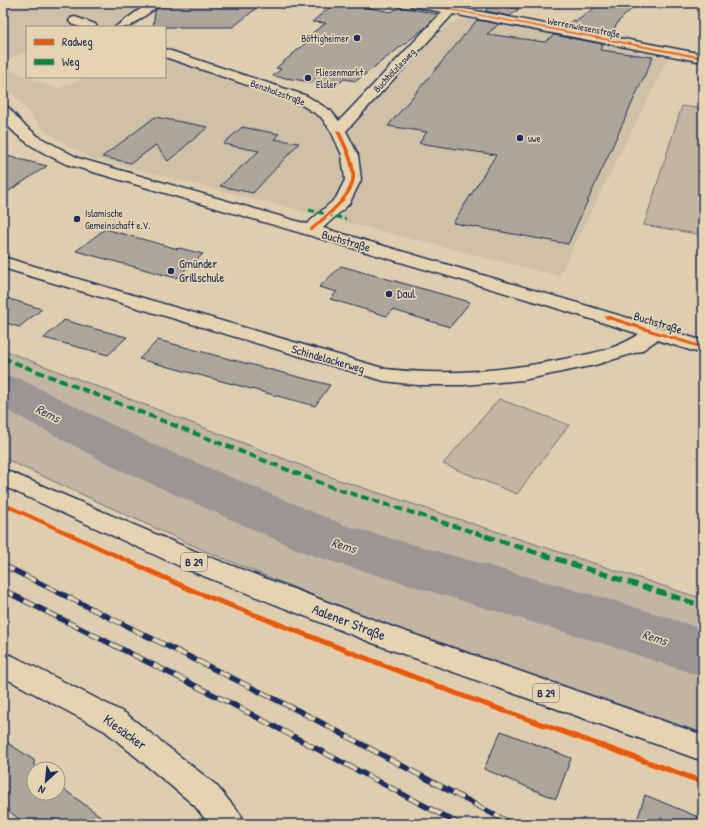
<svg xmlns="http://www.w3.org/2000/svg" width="706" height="827" viewBox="0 0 706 827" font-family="'Patrick Hand',sans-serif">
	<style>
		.built { fill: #cfc1a8 }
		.green { fill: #c2b6a2; stroke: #6e7280 }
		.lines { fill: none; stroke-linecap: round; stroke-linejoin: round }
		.river { fill: #9b9693; fill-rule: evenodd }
		.building { fill: #ada69a; stroke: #1b2f5e }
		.minor-casing { stroke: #1b2f5e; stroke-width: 3 }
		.major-casing { stroke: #1b2f5e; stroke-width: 3 }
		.minor { fill: #e6d4b1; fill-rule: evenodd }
		.major { fill: #e6d4b1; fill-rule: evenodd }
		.rail-casing { stroke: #1b2f5e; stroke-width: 5.5 }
		.rail { stroke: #e6d4b1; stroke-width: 4; stroke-dasharray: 12; stroke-linecap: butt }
		.quiet-far2 { stroke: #00873e; stroke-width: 3; stroke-dasharray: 6 3; stroke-linecap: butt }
		.quiet-far1 { stroke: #00873e; stroke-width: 4; stroke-dasharray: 8 4; stroke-linecap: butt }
		.quiet { stroke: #00873e; stroke-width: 5; stroke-dasharray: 10 5; stroke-linecap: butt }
		.cycleway-casing { stroke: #e6d4b1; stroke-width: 3 }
		.cycleway { fill: #e8590c; fill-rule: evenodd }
		.poi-dot { fill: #1b2f5e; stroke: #e6d4b1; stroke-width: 1.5 }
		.labels { text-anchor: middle; stroke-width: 3.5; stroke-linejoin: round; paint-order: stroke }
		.far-street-label { font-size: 10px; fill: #1b2f5e; stroke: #e6d4b1 }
		.far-poi-label { font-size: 10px; fill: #1b2f5e; stroke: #e6d4b1; text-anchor: start }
		.shield { fill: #e6d4b1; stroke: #586077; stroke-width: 1 }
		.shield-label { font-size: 11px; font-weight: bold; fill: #1b2f5e }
		.street-label { font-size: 12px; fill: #1b2f5e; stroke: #e6d4b1 }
		.poi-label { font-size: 12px; fill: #1b2f5e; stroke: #e6d4b1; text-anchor: start }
		.water-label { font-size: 13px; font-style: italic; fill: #354469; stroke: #e6d4b1 }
		.near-street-label { font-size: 14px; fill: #1b2f5e; stroke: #e6d4b1 }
	</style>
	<rect width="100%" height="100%" fill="#decdae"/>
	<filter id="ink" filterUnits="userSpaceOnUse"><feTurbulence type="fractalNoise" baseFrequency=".025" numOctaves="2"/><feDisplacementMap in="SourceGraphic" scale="8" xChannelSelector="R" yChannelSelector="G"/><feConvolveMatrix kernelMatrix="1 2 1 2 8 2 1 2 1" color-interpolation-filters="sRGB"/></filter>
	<g filter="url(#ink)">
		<path class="built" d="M3,3h154l-36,24h-94v25l-24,9z
			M466,18l202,40 -109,218 -468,-118 -47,-27 -41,-50v-14l53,22 33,-12h76v-24l137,46 36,32 74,-80 37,-26z"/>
		<path class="green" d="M682,106l21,3v126l-59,-10z
			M3,350l336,130 364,119v134l-329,-113 -169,-69 -202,-93z
			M499,399l70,26 -52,69 -74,-30z"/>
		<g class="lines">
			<path class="river" d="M3,375l17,4 130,64 194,82 281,79 78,25v48l-89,-30 -306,-93 -194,-87 -111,-59z"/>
		</g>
		<path class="building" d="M164,3h99l-30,24h-80l2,-16z
			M335,3h10l46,9 9,-5 38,7 -13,14 -69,53 -12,-2 -8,7 -63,-10 8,-7 -5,-1 37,-31 -5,-1 18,-13 -14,-1z
			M492,3l27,6 -9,7 -25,-5z
			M600,3h38l-19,18 -9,14 -45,-9 8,-6 3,1 5,-3z
			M477,20l22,4 -12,10 58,8 9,-7 49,9 -3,6 53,7 -85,187 -115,-21 43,-68 -77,-12 8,-11 -39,-6z
			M155,117l53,10 -40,34 -12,-16 -25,18 -29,-6z
			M242,127l37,7 -5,5 25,4 -46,50 -33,-7 39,-35 -36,-7z
			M3,155l44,11 -44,29z
			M105,229l73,20 1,-1 24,6 -27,24 -100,-27z
			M341,266l129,36 -20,25 -57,-17 -6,6 -57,-17 7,-7 -18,-5z
			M3,297l39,12 -23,18 -16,-5z
			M64,320l31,9 32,8 -19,18 -64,-17z
			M158,340l56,15 116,30 -15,21 -176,-47z
			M501,731l70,27 -15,41 -72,-30z
			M3,740l31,20v7l3,2h-3v24h24v-8l53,39h-85l-23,-17z
			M645,795l58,24v5h-67z"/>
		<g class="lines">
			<defs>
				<path id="minor" d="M149,3h14l-34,24h-14z
					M409,3h25l269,51v8l-250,-48 -107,117 12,24 3,25 -12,24 -26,24 339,100 41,13v13l-46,-14 -16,11 -46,14 -72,15 -60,5h-46l-33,-4 -381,-113v-11l383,112c60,7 119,2 178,-10 26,-5 54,-10 75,-25l-99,-31 -474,-139c-23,-11 -47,-23 -63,-44v-14l5,1 15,17 16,13 39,21 229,66 29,-26 9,-18 -3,-25 -11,-24 -10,-14 -24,-15 -132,-45v-8l142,47 24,15 8,10 103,-109 -31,-6z
					M75,17l20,7 2,3c-9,0 -22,2 -28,-6l2,-3z
					M3,653l10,3 112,57 91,72 24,29 5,10h-36l-15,-19 -89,-74 -102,-54z"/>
				<path id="major" d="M3,469l201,86 194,74 305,106v26l-325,-116 -192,-76 -183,-83z"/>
			</defs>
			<use href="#minor" class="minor-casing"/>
			<use href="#major" class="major-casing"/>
			<use href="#minor" class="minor"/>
			<use href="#major" class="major"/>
			<defs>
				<path id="rail" d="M3,565l298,147 211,112
					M3,590l229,114 227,120"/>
			</defs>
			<use href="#rail" class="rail-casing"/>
			<use href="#rail" class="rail"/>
			<path class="quiet-far2" d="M309,210l37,9"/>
			<path class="quiet-far1" d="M3,358l331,130 155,49"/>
			<path class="quiet" d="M485,536l218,70"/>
			<defs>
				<path id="cycleway" d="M414,3h5l284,54v2z
					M337,130l3,1c6,14 15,29 15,44 1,21 -29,43 -43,56h-2v-2c13,-13 37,-30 41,-48 3,-15 -9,-37 -15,-50z
					M605,316h4l94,30v3l-98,-31z
					M3,502l195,88 267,104 238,85v6l-242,-87 -267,-104 -191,-88z"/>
			</defs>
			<use href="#cycleway" class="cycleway-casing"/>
			<use href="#cycleway" class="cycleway"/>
		</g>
	</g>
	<g class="poi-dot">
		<circle cx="357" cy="38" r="4"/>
		<circle cx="308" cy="78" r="4"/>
		<circle cx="520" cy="138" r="4"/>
		<circle cx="77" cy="219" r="4"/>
		<circle cx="171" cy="271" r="4"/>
		<circle cx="389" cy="294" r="4"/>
	</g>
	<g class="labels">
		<g class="far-street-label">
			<text transform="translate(584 27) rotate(11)" y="4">Werrenwiesenstraße</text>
			<text transform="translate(394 70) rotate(-47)" y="4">Buchhölzlesweg</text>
			<text transform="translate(278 92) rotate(20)" y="4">Benzholzstraße</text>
		</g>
		<g class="far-poi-label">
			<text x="349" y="42" text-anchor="end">Böttigheimer</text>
			<text x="316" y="76">Fliesenmarkt<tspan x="316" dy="12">Elsler</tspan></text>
			<text x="528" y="142">uwe</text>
			<text x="85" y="217">Islamische<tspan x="85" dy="12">Gemeinschaft e.V.</tspan></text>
		</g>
		<g class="shield">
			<rect x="181" y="553" width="26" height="18" rx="3"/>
			<rect x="533" y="684" width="26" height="18" rx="3"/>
		</g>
		<g class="shield-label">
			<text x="194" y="566">B 29</text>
			<text x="546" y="697">B 29</text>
		</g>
		<g class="street-label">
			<text transform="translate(346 241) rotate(16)" y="4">Buchstraße</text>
			<text transform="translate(658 323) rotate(17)" y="4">Buchstraße</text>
			<text transform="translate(328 359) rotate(16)" y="4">Schindelackerweg</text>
		</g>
		<g class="poi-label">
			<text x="179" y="268">Gmünder<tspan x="179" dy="14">Grillschule</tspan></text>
			<text x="397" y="298">Daul</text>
		</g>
		<g class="water-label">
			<text transform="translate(48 413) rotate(27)" y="5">Rems</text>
			<text transform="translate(344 545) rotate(17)" y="5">Rems</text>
			<text transform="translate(655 637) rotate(18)" y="5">Rems</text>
		</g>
		<g class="near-street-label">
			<text transform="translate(349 622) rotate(21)" y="5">Aalener Straße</text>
			<text transform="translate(125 732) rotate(36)" y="5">Kiesäcker</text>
		</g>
	</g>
	<rect width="706" height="827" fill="none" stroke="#e6d4b1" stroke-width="16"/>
	<rect x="8" y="8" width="690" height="811" fill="none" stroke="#1b2f5e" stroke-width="1.5" filter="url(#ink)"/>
	<rect x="26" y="26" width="140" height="52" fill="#e6d4b1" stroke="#959290"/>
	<rect x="34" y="39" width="20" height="6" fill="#e8590c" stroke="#959290"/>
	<text x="62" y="46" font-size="12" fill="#1b2f5e">Radweg</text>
	<rect x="34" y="59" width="20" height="6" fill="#00873e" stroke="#959290"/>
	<text x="62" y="66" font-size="12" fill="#1b2f5e">Weg</text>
	<g transform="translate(46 781) rotate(207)"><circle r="19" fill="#e6d4b1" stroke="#959290"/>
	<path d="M0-3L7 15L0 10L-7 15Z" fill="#1b2f5e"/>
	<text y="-6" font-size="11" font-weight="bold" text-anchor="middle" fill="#1b2f5e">N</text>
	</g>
</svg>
